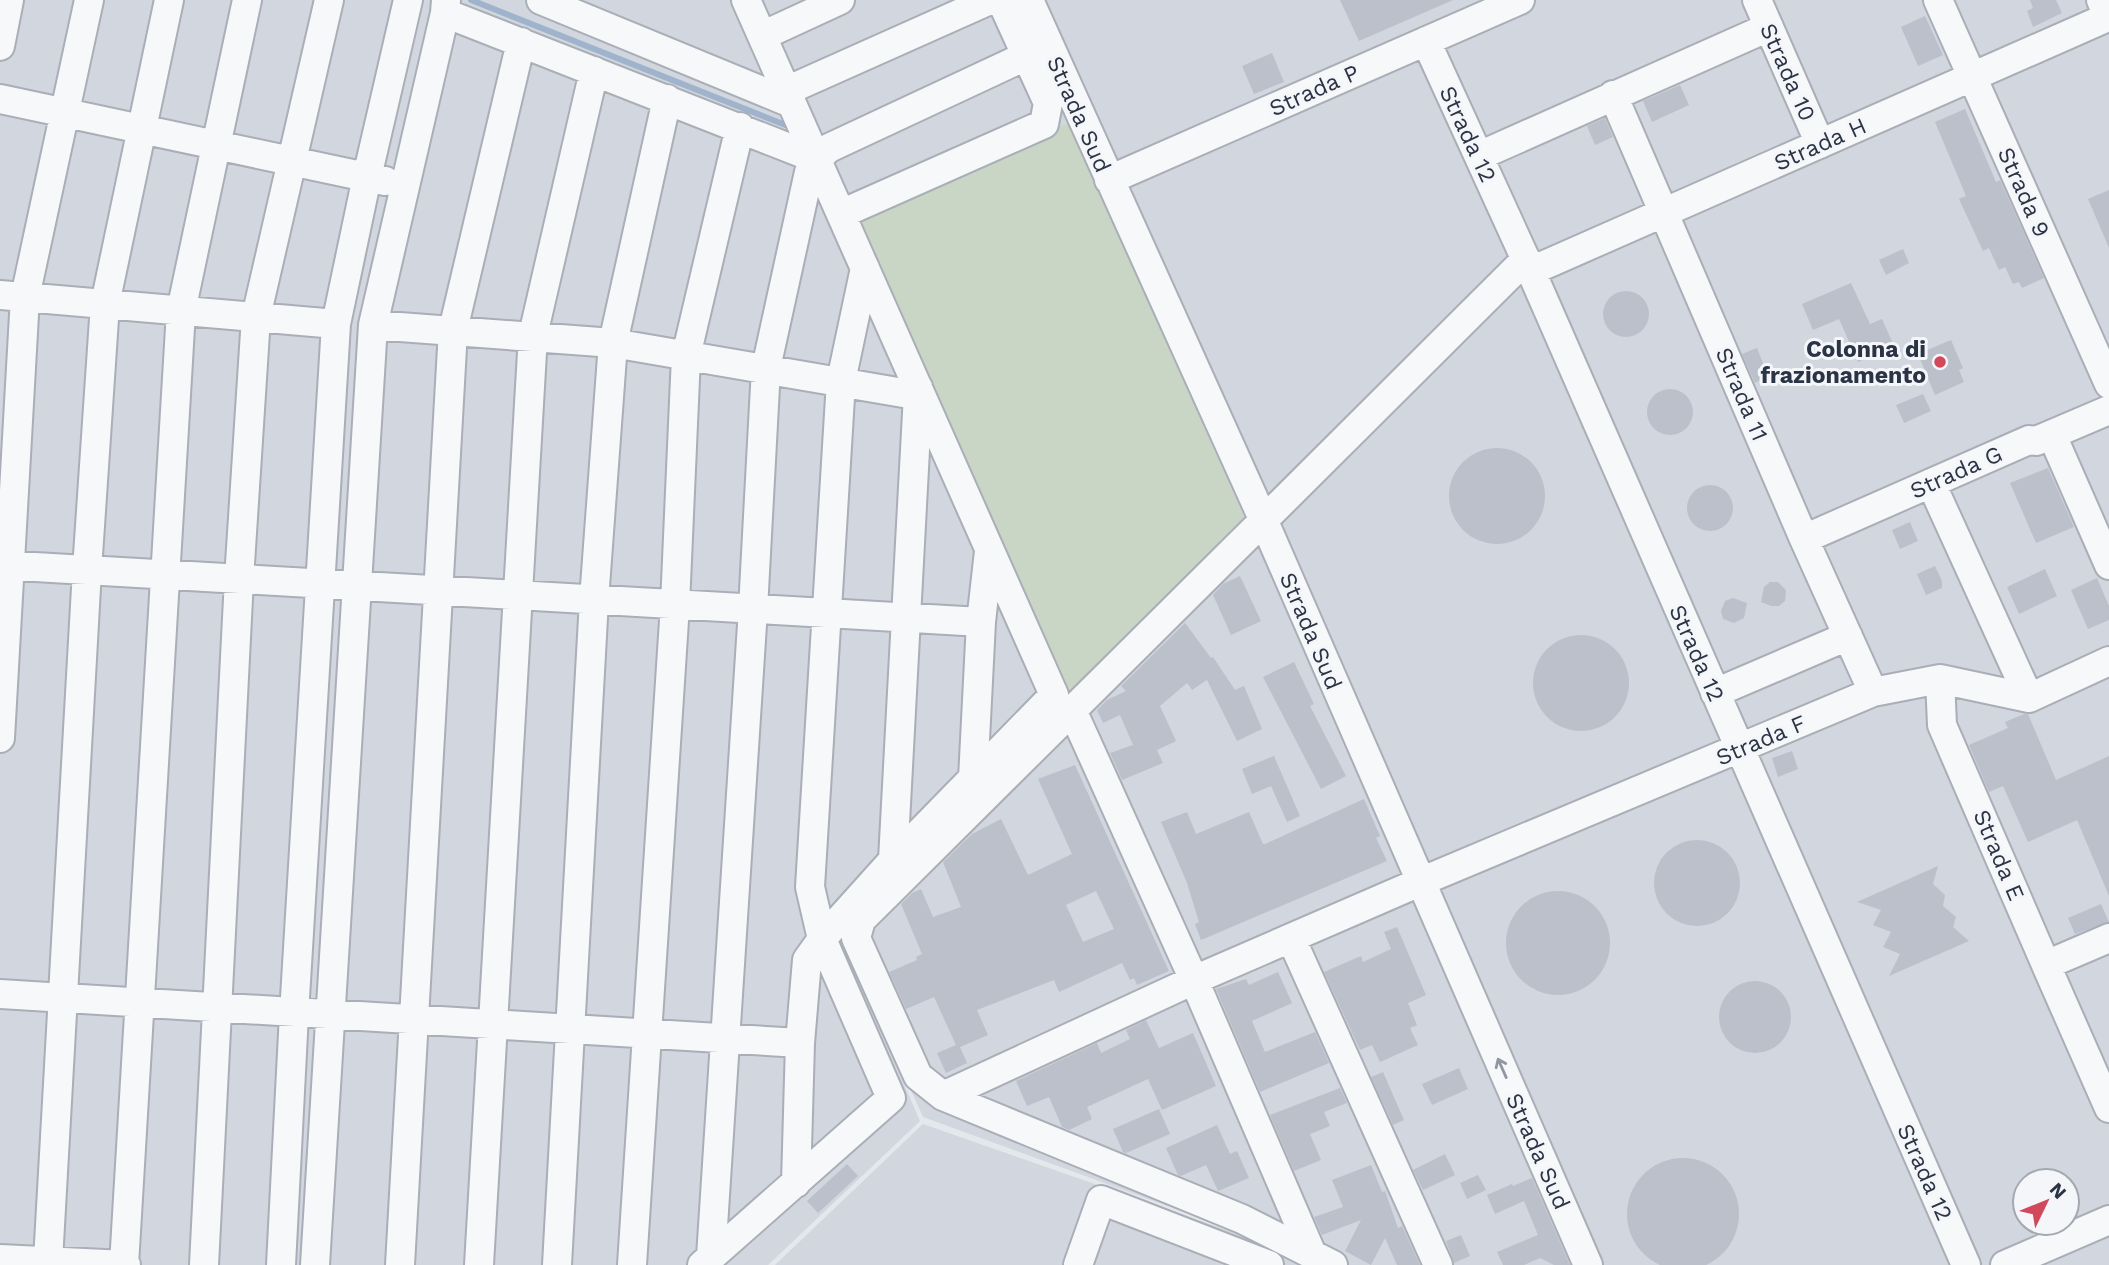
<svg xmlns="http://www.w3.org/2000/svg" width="2109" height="1265" viewBox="0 0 2109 1265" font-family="'Work Sans',sans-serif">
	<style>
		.built { fill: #d2d6de; fill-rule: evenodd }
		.green { fill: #c9d6c5 }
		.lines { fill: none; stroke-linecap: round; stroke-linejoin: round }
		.stream { stroke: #9fb4cc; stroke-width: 6 }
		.building { fill: #bbc0ca; fill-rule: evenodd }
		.minor-casing { stroke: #a9aeb7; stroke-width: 32 }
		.minor { stroke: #f7f8fa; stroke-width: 28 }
		.oneway { stroke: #9196a0 }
		.poi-dot { fill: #d1495b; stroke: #f4f6f9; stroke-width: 2.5 }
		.labels { text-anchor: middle; stroke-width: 6; stroke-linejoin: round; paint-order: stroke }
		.street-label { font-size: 23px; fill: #2b3445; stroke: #f4f6f9 }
		.poi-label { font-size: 23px; font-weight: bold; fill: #2b3445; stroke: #f4f6f9; text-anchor: end }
	</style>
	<rect width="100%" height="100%" fill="#e4e7ec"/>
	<path class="built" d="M0,0h2109v1265h-806l-67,-34 -313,-114 -83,-186 404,-414 -179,177 -227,238 82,189 -152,144h-768zM2025,1181h42v42h-42z
		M923,1124l312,109 62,32h-522z"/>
	<path class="green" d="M1069,123l175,394 -177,180 -209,-477z"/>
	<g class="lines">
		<path class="stream" d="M471,0l322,128"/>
	</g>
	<path class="building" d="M1340,0h113l-94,41z
		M2030,0h26l6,13 -29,14 -6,-16 6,-3z
		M1925,16l18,39 -25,11 -17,-39z
		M1272,53l12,29 -30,12 -12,-28z
		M1680,85l9,20 -37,17 -9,-21z
		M1965,109l31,73 4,-2 44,98 -22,10 -3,-6 -6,2 -8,-17 -6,3 -10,-22 -6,3 -24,-52 7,-3 -31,-74z
		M1605,118l8,19 -18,8 -8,-19z
		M2109,190v58l-21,-49z
		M1903,249l6,14 -23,12 -7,-15z
		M1851,283l19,41 12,-5 12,27 -36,16 -19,-43 -26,11 -11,-26z
		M1603 314a23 23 0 1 1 46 0a23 23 0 1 1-46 0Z
		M1951,340l12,28 -4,2 5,12 -29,13 -17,-41z
		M1757,348l11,28 -13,7 -13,-29z
		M1647 412a23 23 0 1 1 46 0a23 23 0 1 1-46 0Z
		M1923,394l8,17 -27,12 -8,-18z
		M1449 496a48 48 0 1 1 96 0a48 48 0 1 1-96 0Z
		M2048,468l26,59 -38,16 -26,-60z
		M1687 508a23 23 0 1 1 46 0a23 23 0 1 1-46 0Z
		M1910,522l8,19 -18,8 -8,-19z
		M1935,566l7,15v7l-16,7 -9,-21z
		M2045,569l12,27 -38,18 -12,-27z
		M1240,576l21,45 -30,14 -18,-40 10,-11z
		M2097,578l12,28v14l-21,9 -17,-39z
		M1770,582h8l8,8 -1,11 -6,5h-8l-10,-4 3,-15z
		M1733,598l14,5 -3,15 -10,5 -11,-4 -2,-8 4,-10z
		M1185,623l26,35 2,-1 22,33 9,-4 18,43 -25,12 -30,-61 -15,10 -5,-7 -27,23 16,35 -19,9 6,13 -41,17 -12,-27 23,-8 -13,-30 -17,8 -6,-13 10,-10 19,-9 -5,-5z
		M1533 683a48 48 0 1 1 96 0a48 48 0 1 1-96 0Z
		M1294,662l20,42 -4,2 36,70 -25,13 -58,-112z
		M2024,714h4l28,66 53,-24v140l-32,-76 -49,22 -25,-56 -14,6 -20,-47 39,-17 -3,-6z
		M1792,751l6,18 -20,8 -6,-19z
		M1274,756l26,60 -13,6 -16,-36 -19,8 -10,-25z
		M1075,765l94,206 -32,14 -3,-7 -4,2 -8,-17 -63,29 -5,-12 -77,30 11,25 -28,12 7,16 -21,10 -9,-20 19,-8 -22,-48 -28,12 -17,-37 28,-12 -1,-3 6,-3 -21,-50 11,-11 9,-4 12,28 28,-10 -18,-45 29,-28 29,-15 27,56 44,-21 -34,-75zM1096,891l18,38 -31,13 -17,-37z
		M1364,799l16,37 -4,2 11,23 -186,79 -6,-16 4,-2 -12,-39 -26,-61 26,-10 9,22 53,-22 14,32h2z
		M1654 883a43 43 0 1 1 86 0a43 43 0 1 1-86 0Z
		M1938,866l-5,18 12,11 -2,11 13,11 -3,10 16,14 -80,35 11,-22 -17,-7 8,-15 -18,-7 8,-15 -24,-8z
		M1506 943a52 52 0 1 1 104 0a52 52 0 1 1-104 0Z
		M2101,904l8,18 -34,12 -7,-16z
		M1397,927l29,68 -18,8 9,22 -7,3 8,17 -38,17 -8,-17 -12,5 -36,-78 37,-16 2,6 28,-13 -7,-17z
		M1278,972l14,31 -40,18 13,31 50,-20 14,31 -69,29 -44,-103 30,-10 3,6z
		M1719 1017a36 36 0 1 1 72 0a36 36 0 1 1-72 0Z
		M1146,1020l13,28 34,-15 23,53 -54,24 -14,-31 -61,28 5,12 -23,11 -7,-3 -13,-30 -22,9 -11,-25 81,-38 4,10 29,-14 -4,-9z
		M1459,1068l9,21 -36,16 -10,-21z
		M1383,1072l21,48 -11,5 -22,-48z
		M1340,1088l7,15 -23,9 6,14 -20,8 11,26 -27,11 -24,-56z
		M1159,1109l11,25 -44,19 -3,-1 -10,-23z
		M1217,1125l13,29 7,-3 12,27 -31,13 -12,-26 -25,11 -3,-1 -12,-27z
		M1445,1154l10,21 -32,15 -10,-20z
		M1627 1214a56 56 0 1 1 112 0a56 56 0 1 1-112 0Z
		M847,1164l11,12 -40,37 -11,-12z
		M1371,1165l11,27 3,-1 13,37 4,-2 18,39h-23l-12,-27 -14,27 -26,-14 16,-31 -39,15 -8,-18 29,-10 -11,-27z
		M1478,1175l8,15 -19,9 -7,-16z
		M1532,1178l38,87h-16l-14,-7 -16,7h-21l-6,-13 41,-17 -14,-34 -29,13 -8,-19 25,-11 1,2z
		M1461,1235l9,21 -16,7 -8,-22z"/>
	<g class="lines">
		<defs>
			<path id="minor" d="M446,0l-1,13 372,146 -8,13 -43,196 -13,241 -42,648
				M541,0l250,103
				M1029,0l234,519 325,746
				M1757,0l63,144
				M1938,0l171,384
				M762,36l78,-36
				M1426,41l105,230 435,994
				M0,46l9,-46
				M786,91l204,-91
				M1613,95l191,444 69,153
				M0,99l385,82
				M1479,156l290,-129
				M817,159l12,-11 199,-93
				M1109,180l411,-180
				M841,214l203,-90 4,-21 -47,-103
				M1531,271l577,-254 -7,-17
				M0,295l336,29
				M373,325l240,18 296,51 9,-7
				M2052,435l57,130
				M1931,483l98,215
				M1804,539l225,-99 7,1 73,-31
				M0,565l981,57
				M1940,679l2,46 104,240 63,-27
				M1715,693l133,-57
				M1073,712l121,268 118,274
				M0,738l25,-441 64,-297
				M973,779l8,-157 8,-71
				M893,860l25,-466
				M1291,938l147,327
				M2046,965l63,143
				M0,994l800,49
				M943,1096l251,-116 226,-98 453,-190 67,-13 89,19 80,-37
				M796,1183l4,-140 7,-83 15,-21 -12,-52 31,-506 24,-113
				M0,1259l126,6
				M48,1261l39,-691 18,-266 64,-304
				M124,1265l57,-954 66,-311
				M204,1265l35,-686 17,-262 73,-317
				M281,1265l13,-251 42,-690 31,-147 41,-177
				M315,1265l58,-940 72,-312
				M400,1265l53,-935 68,-288
				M479,1265l54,-930 61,-264
				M557,1265l37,-665 19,-257 54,-244
				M632,1265l43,-660 11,-249 54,-229
				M702,1265l189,-167 -69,-159 71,-79 161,-165 -308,-695
				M1078,1265l23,-65 168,65
				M1333,1265l-91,-46 -299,-123 -25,-20 -62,-138 5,-18c223,-219 443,-441 665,-661
				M2005,1265l104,-45"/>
		</defs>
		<use href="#minor" class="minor-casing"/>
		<use href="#minor" class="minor"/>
	</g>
	<defs><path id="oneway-shaft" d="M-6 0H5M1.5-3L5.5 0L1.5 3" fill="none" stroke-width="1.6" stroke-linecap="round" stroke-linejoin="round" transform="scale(1.75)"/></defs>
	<use class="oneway" href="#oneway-shaft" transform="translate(1502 1068) rotate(-114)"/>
	<circle class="poi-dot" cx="1940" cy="362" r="7"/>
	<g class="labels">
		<g class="street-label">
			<text transform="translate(1788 72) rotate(66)" y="8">Strada 10</text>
			<text transform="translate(1314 90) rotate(-24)" y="8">Strada P</text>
			<text transform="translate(1079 114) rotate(66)" y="8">Strada Sud</text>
			<text transform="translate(1468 134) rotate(65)" y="8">Strada 12</text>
			<text transform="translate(1820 144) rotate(-24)" y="8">Strada H</text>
			<text transform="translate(2024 192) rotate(66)" y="8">Strada 9</text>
			<text transform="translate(1742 394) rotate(67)" y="8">Strada 11</text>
			<text transform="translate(1956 472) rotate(-24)" y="8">Strada G</text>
			<text transform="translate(1311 631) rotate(67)" y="8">Strada Sud</text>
			<text transform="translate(1697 653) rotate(66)" y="8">Strada 12</text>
			<text transform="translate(1761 740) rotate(-23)" y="8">Strada F</text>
			<text transform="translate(1999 855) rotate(67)" y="8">Strada E</text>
			<text transform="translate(1538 1151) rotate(66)" y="8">Strada Sud</text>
			<text transform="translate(1925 1172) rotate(66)" y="8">Strada 12</text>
		</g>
		<g class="poi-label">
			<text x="1926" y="357">Colonna di<tspan x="1926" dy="26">frazionamento</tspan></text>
		</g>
	</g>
	<g transform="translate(2046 1202) rotate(47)"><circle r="33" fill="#f4f6f9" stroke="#a4a8b1" stroke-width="2"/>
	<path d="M0-5L12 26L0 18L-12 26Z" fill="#d1495b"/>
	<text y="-10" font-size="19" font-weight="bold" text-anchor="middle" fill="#2b3445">N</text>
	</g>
</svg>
